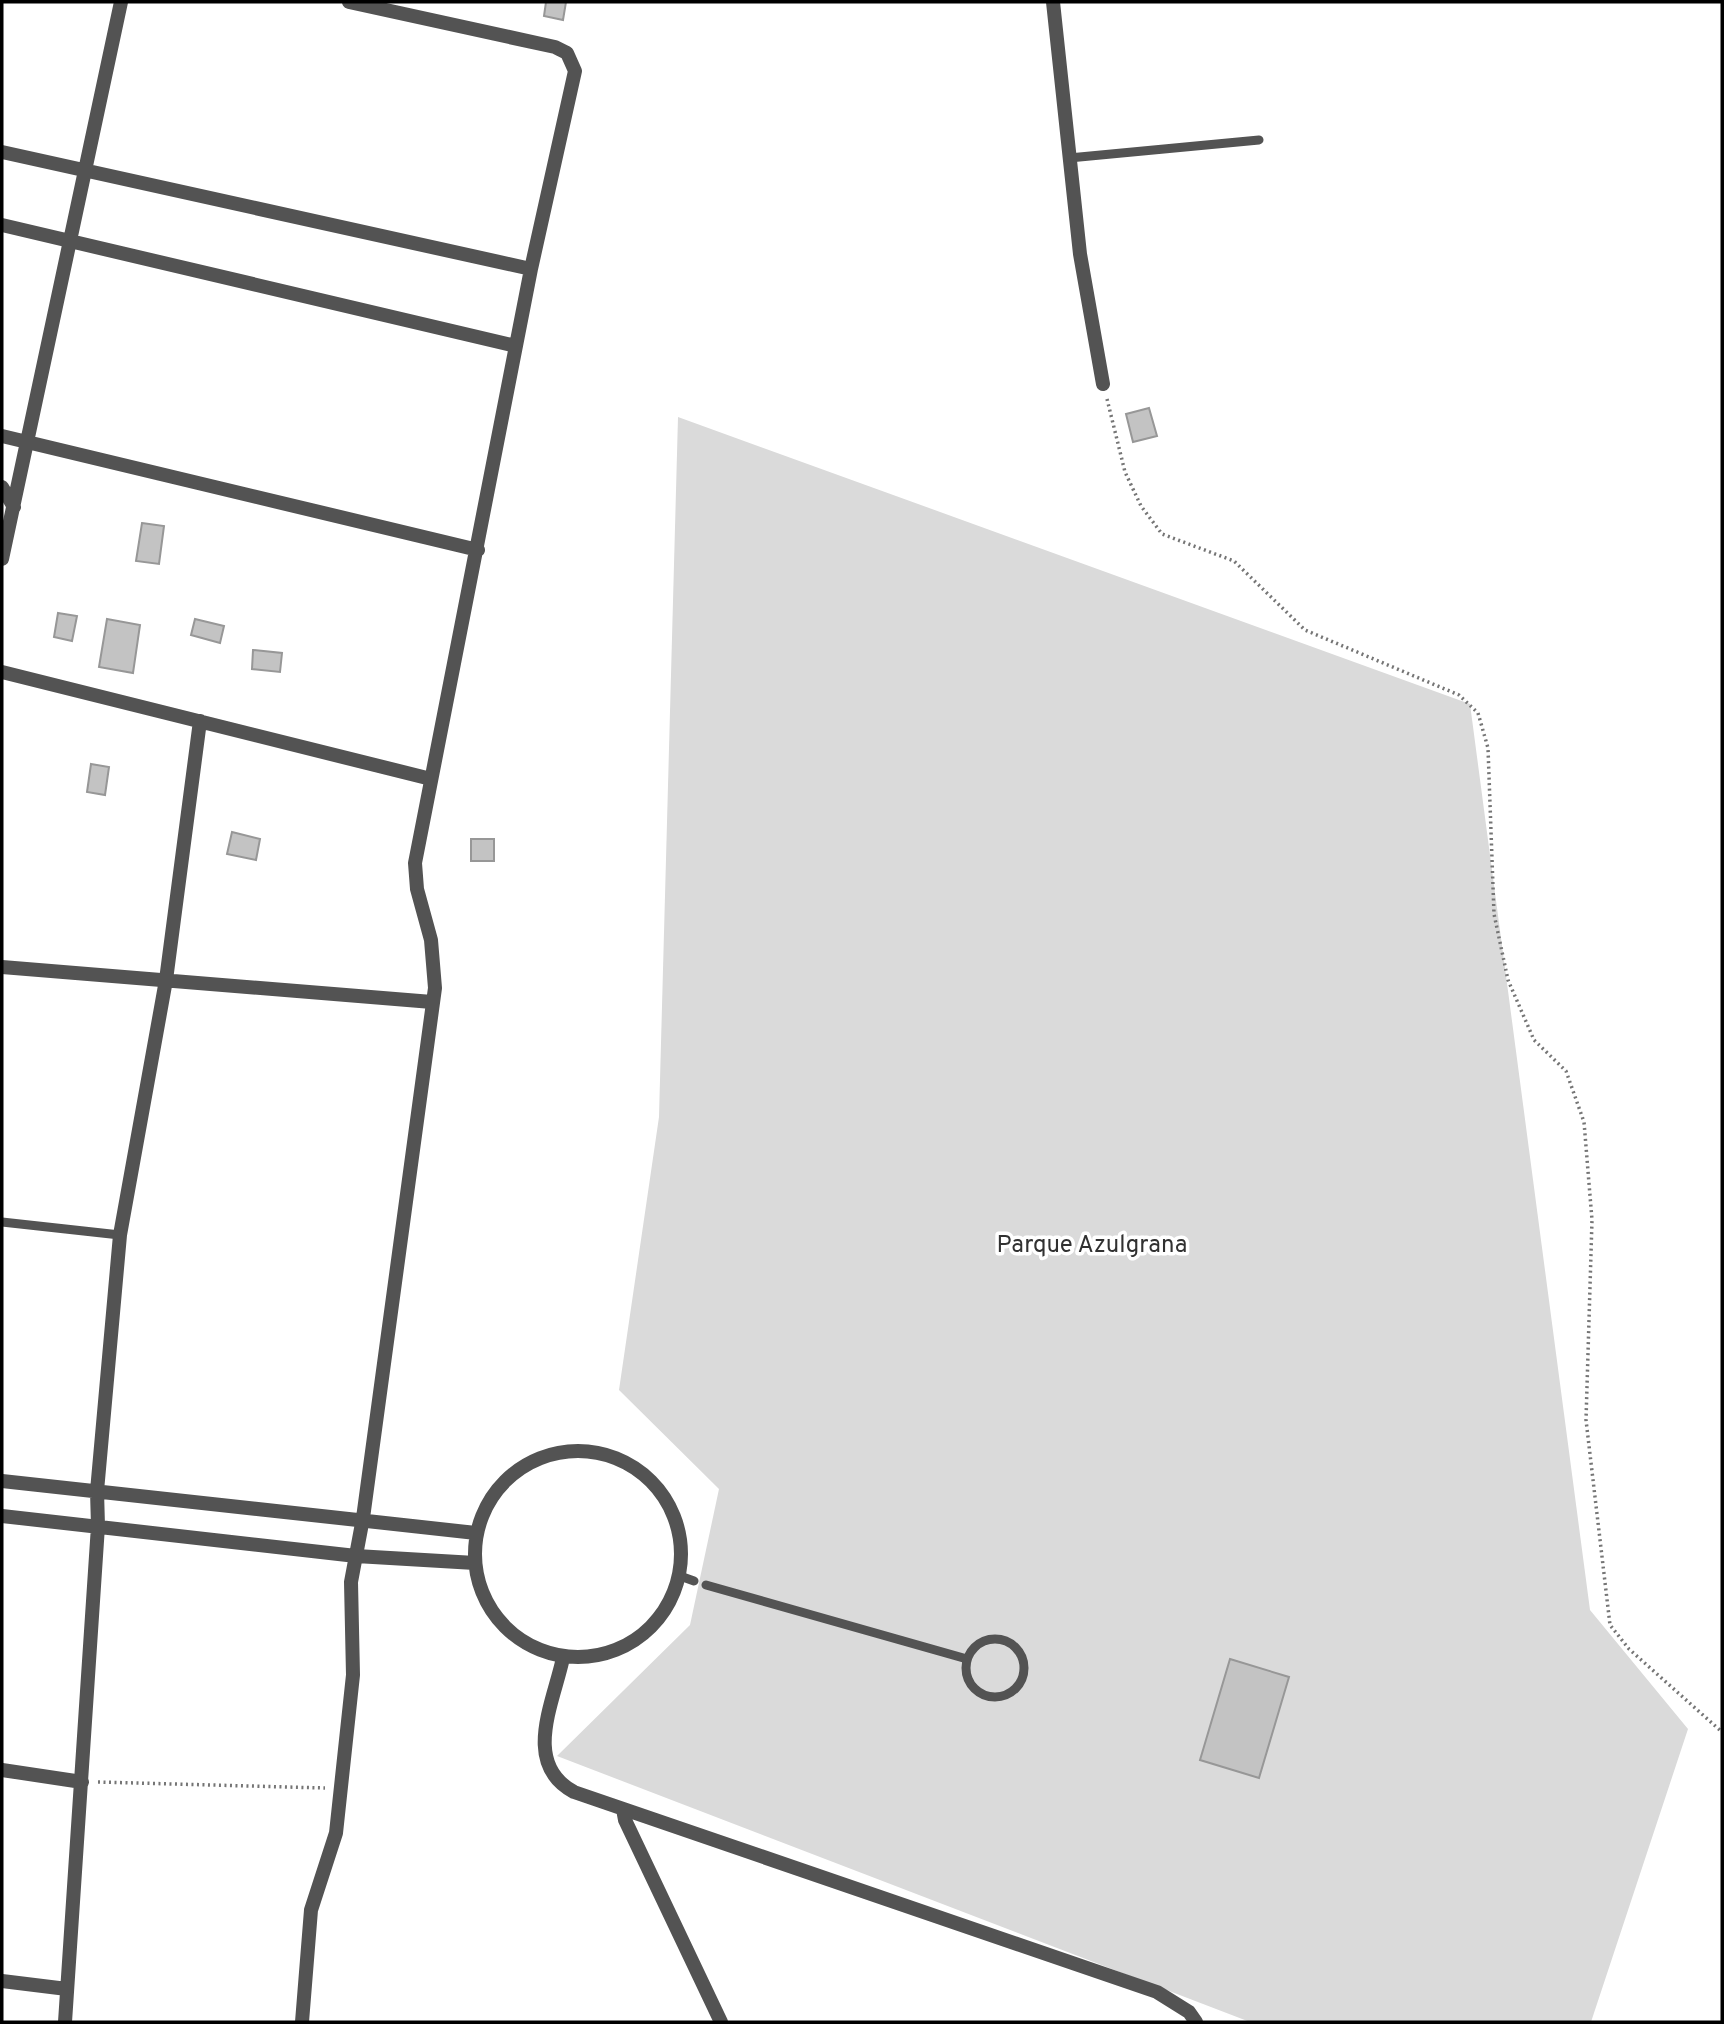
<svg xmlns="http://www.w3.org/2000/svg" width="1724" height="2024" viewBox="0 0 1724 2024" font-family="Overpass,sans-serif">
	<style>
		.green { fill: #dadada }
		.building { fill: #c3c3c3; stroke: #979797; stroke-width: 2 }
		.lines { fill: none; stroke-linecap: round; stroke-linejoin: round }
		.path { stroke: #757575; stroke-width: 3.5; stroke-dasharray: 2 3.5; stroke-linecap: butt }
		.lane { stroke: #535353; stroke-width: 9 }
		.street { stroke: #535353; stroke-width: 14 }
		.labels { text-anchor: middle; stroke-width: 7; stroke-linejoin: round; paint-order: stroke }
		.park-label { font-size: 24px; fill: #313131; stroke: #fff }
	</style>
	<rect width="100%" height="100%" fill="#fff"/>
	<path class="green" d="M678,417l792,287 120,906 98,119 -97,293h-341l-693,-266 133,-131 29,-136 -100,-99 40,-273z"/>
	<path class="building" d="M546,2h20l-3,18 -19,-4z
		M1149,408l8,28 -24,6 -7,-28z
		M142,523l22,3 -5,38 -23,-3z
		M58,613l19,3 -5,25 -18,-4z
		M107,619l33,6 -7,48 -34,-6z
		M195,619l29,7 -4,17 -29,-8z
		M253,650l29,3 -2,19 -28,-3z
		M91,764l18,3 -4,28 -18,-3z
		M232,832l28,7 -4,21 -29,-6z
		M471,839h23v22h-23z
		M1230,1659l59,18 -30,101 -59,-18z"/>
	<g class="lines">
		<path class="path" d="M1107,399l18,73 16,34 21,28 72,27 71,69 154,65 19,18 10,35 6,166 14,66 26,60 32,31 18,51 8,98 -6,200 24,205 19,24 93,83
			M98,1782l227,6"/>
		<path class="lane" d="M1069,158l190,-18
			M2,1222l118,13
			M680,1576l14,5
			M706,1585l261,74
			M966 1668a29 29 0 1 1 58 0a29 29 0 1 1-58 0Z"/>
		<path class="street" d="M1053,2l27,252 23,130
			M2,152l529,117
			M2,225l514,121
			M2,436l476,114
			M2,487l12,20
			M2,559l119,-557
			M2,672l429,107
			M2,967l430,35
			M475 1554a103 103 0 1 1 206 0a103 103 0 1 1-206 0Z
			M2,1481l474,52
			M2,1516l354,40 119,7
			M563,1658c-10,46 -41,106 11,134l583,200 32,20 7,10
			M2,1770l80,12
			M623,1809l2,11 96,202
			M2,1981l65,8
			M65,2022l33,-496 -1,-35 23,-256 46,-255 34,-259
			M302,2022l9,-112 25,-77 17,-158 -2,-93 12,-64 72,-530 -4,-48 -14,-51 -2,-26 116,-594 44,-198 -8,-18 -12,-6 -206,-45"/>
	</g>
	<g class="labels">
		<g class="park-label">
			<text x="1092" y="1252">Parque Azulgrana</text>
		</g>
	</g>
	<rect width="1724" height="2024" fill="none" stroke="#000000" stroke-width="7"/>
</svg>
